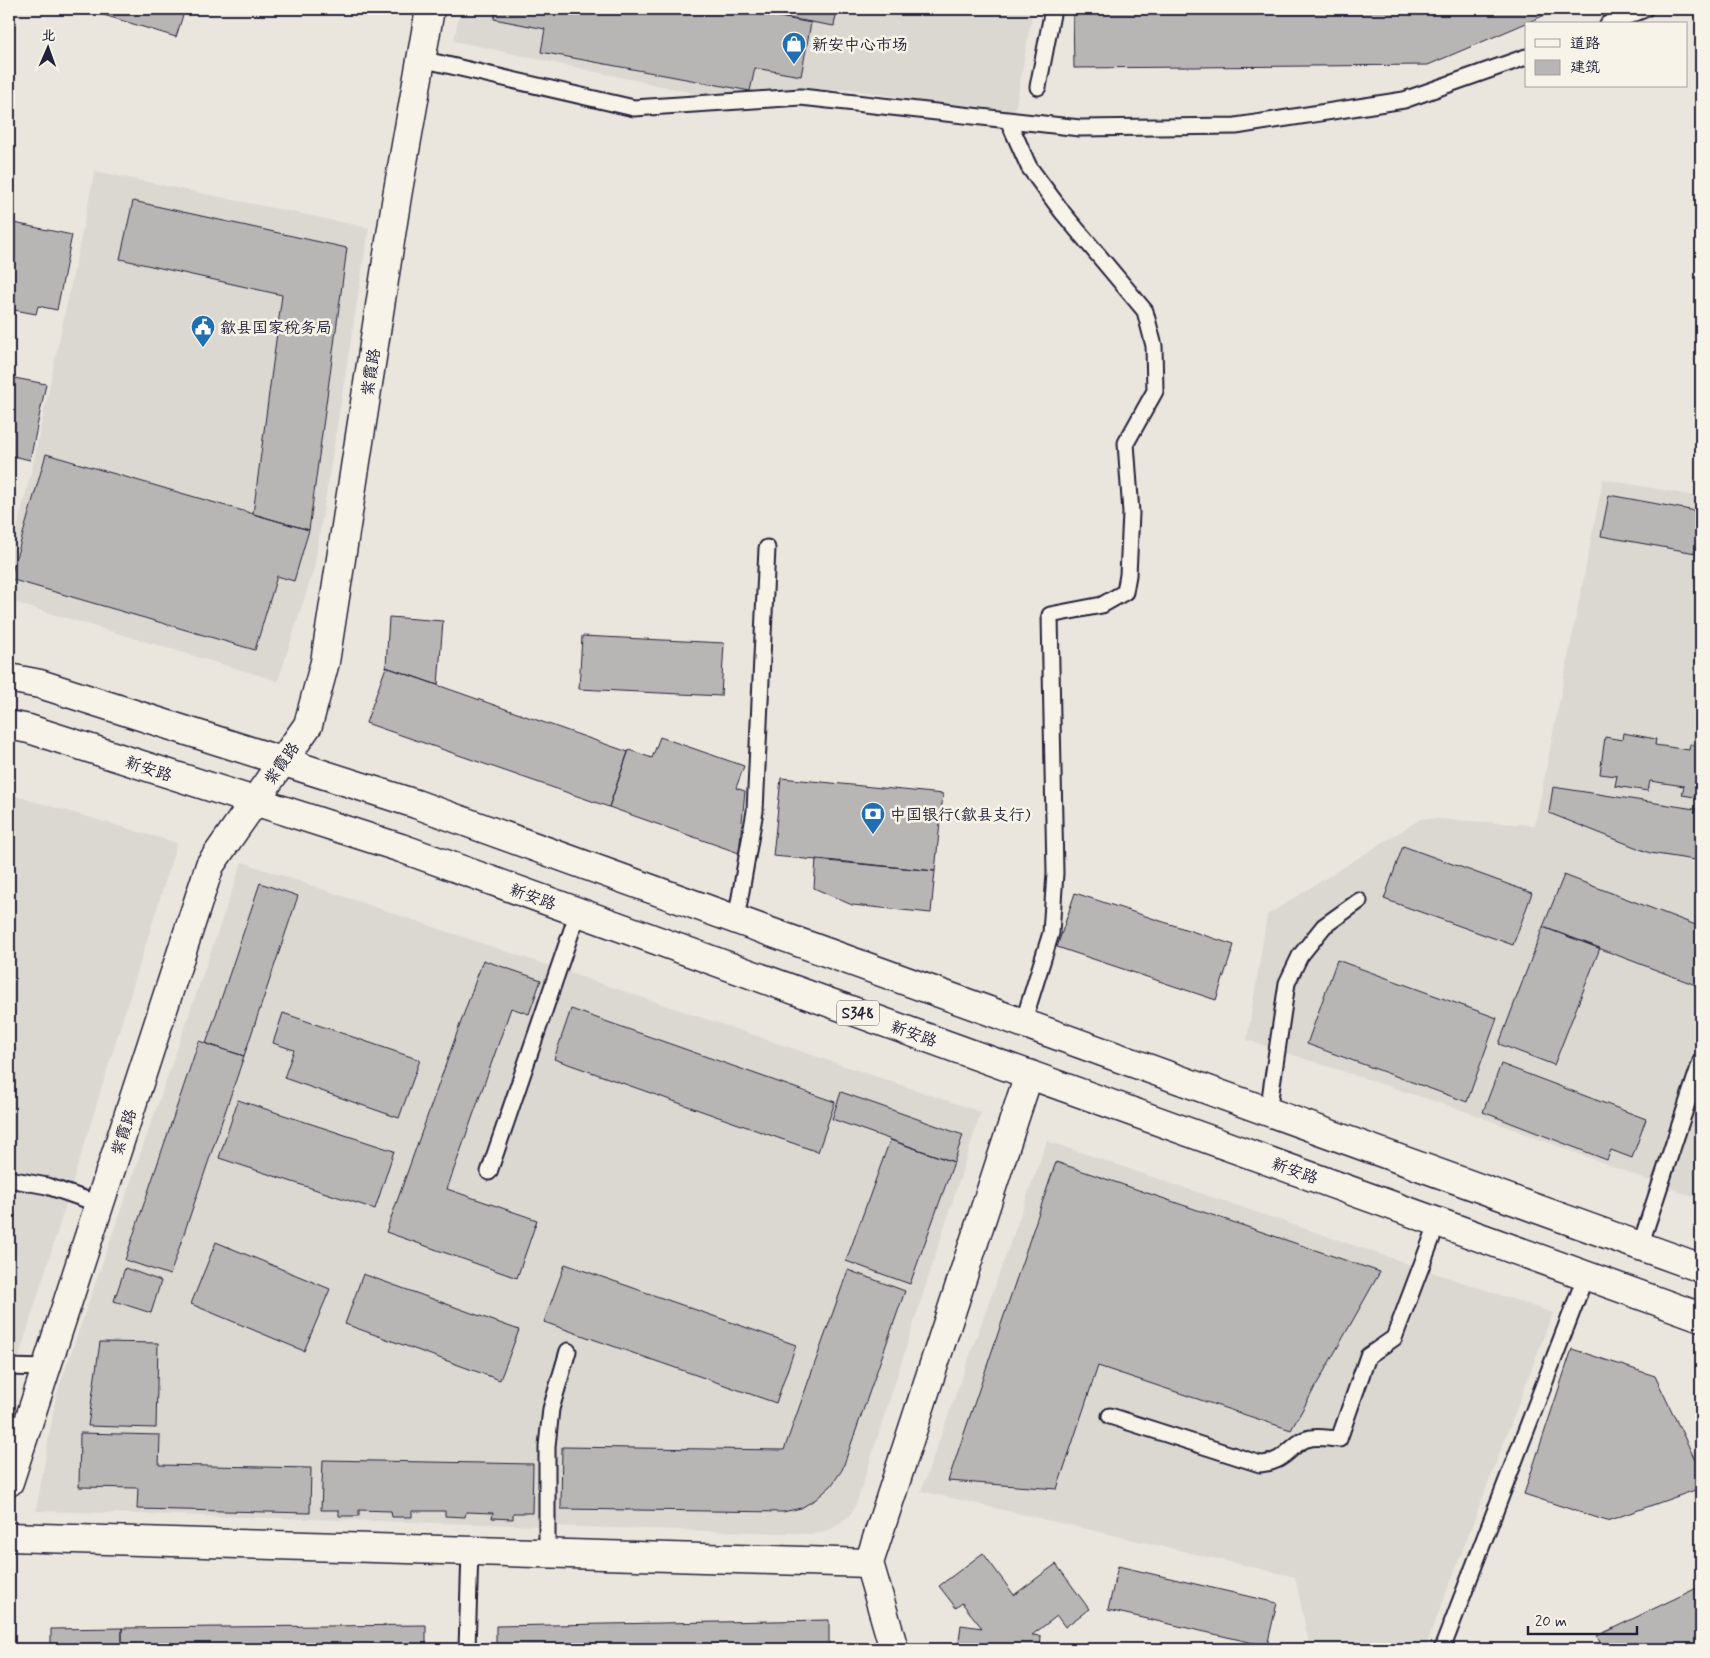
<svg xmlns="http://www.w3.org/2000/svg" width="1710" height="1658" viewBox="0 0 1710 1658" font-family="Mynerve,'LXGW WenKai TC',sans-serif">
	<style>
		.built { fill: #dbd8d2 }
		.building { fill: #b8b6b5; stroke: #22223b }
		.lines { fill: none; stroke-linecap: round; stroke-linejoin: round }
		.lane-casing { stroke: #22223b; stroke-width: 19 }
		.street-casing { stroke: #22223b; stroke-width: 31 }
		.secondary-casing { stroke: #22223b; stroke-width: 31 }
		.primary-casing { stroke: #22223b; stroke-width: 31 }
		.lane { stroke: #f7f3e8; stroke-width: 15 }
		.street { stroke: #f7f3e8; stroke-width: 28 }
		.secondary { stroke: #f7f3e8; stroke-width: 28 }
		.primary { stroke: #f7f3e8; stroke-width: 28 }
		.labels { text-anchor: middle; stroke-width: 5; stroke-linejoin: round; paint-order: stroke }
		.shield { fill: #f7f3e8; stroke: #62616f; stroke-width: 1 }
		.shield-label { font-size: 15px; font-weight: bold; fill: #22223b }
		.poi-label { font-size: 16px; fill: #22223b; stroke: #f7f3e8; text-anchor: start }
		.street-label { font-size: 16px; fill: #22223b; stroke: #f7f3e8 }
	</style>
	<rect width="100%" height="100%" fill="#eae6de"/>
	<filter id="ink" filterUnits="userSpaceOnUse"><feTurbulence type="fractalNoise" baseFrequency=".02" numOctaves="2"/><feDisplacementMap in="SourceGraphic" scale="10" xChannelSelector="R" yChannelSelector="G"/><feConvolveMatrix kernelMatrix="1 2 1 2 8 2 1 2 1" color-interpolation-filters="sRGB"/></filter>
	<g filter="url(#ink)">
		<path class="built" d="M460,9h573l-19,108 -165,-28 -137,8 -258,-56z
			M95,171l274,57 -55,341 -36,112 -269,-80v-41l23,-92z
			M1603,479l98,18v703l-231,-87 -223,-73 20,-125 155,-97 113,7z
			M9,794l168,49 -168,546z
			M242,862l739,250 -124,390 -6,12 -9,8 -11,7 -17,5 -778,-23 20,-115z
			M1047,1141l506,172 -128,336h-115l-15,-72 -374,-86z"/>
		<path class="building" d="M84,9h101l-9,28z
			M496,9h242l73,14 -10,53 -46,-8 -5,23 -209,-39 4,-23 -51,-10z
			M765,9h72l-3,17 -69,-12z
			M1073,9h486l-131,56 -354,3z
			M133,201l214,47 -38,282 -56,-16 29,-219 -162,-36z
			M9,222l63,13 -15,75 -19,-4 -2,8 -27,-5z
			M9,377l37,7 -16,76 -21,-5z
			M46,454l263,76 -15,51 -17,-5 -22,74 -245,-71z
			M1609,495l92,17v42l-100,-18z
			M389,617l54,4 -5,64 -52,-18z
			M582,636l142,7 -3,53 -142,-7z
			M386,667l242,85 -19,55 -243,-84z
			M1623,733l33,6 -1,6 34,5 1,-6 11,2v52l-19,-3 2,-9 -34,-5 -2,10 -33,-5 2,-10 -17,-2 5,-37 17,3z
			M660,737l84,29 -8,22 9,3 -6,62 -130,-46 20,-57 23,8z
			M781,778l162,16 -8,77 -162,-15z
			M1553,787l148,23v51l-51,-8 -101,-40z
			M1403,846l129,47 -19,52 -129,-46z
			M816,859l119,12 -4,42 -79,-8 -38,-17z
			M1564,875l137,52v60l-158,-60z
			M260,883l38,13 -54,160 -38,-12z
			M1075,893l159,52 -18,55 -159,-53z
			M1543,927l57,21 -46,117 -55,-21z
			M483,960l58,20 -12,34 -18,-6 -64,181 90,31 -20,58 -131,-46z
			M1337,960l160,58 -30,84 -160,-58z
			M571,1009l264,93 -17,50 -264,-93z
			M283,1013l137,47 -21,58 -115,-40 10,-28 -21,-7z
			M199,1041l45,15 -74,219 -45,-15z
			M1501,1064l145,55 -14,39 -21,-8 -4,10 -124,-48z
			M841,1092l122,43 -9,27 -122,-43z
			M238,1100l156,51 -19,58 -156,-51z
			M890,1140l64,22 -44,122 -64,-23z
			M1056,1162l324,110 -89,158 -193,-64 -41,123 -109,-8z
			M216,1242l114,47 -26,62 -113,-47z
			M565,1264l231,81 -20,58 -232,-81z
			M125,1268l36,13 -10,32 -37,-12z
			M848,1270l57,21 -63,179 -11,16 -15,13 -15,9 -18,4 -222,-3 1,-62 222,3z
			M363,1274l156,56 -19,50 -155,-56z
			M100,1342l58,1 -2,85 -68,-2z
			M1572,1349l83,27 46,96v16l-94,33 -83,-27z
			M80,1433l80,2 -1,30 152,3 -1,45 -173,-4 1,-21 -59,-1z
			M323,1460l210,4 -1,49h-19v6l-21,-1 1,-5 -27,-1 -1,5 -20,-1v-5h-33v6h-20l-1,-6 -32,-1v6h-20v-6h-18z
			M983,1553l31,42 42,-31 33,45 -24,18 -8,-11 -25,19 9,1 -1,13h-82l3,-24 21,3 -20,-25 -6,5 -17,-22z
			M1118,1566l159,37 -10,43 -159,-36z
			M1701,1586v63h-98l-6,-13z
			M829,1620v29h-333v-23z
			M426,1625v24h-304v-21z
			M122,1628v21h-71v-20z"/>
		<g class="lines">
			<defs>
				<path id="lane" d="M1608,24l37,-15
					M421,59l213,49 167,-11 279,31 156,-2 168,-26 122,-43
					M1038,87l15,-78
					M1008,120l21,47 34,46 82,98 9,35 1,45 -29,52 5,70 -3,62 -3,17 -23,13 -52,10 5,258 -4,60 -28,90
					M736,920l19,-109 12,-263
					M1268,1112l19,-129 13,-27 24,-30 35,-25
					M489,1172l89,-260
					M9,1179l38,7 52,18
					M1640,1246l61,-185
					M9,1367l36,1
					M1110,1416l150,48c29,-2 31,-23 51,-26 9,-2 19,1 28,1l29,-83 26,-18 44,-116
					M547,1553v-107l4,-37 17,-58
					M467,1649l3,-98
					M1442,1649l144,-374"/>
				<path id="street" d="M9,1537l860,26
					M894,1649l-25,-86 160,-489"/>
				<path id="secondary" d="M9,1482l201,-617 98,-140 17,-63 72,-466 33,-187"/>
				<path id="primary" d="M9,678l31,6 376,120 1285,464
					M9,725l20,4 372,119 1300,469"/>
			</defs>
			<use href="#lane" class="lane-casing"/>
			<use href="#street" class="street-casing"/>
			<use href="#secondary" class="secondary-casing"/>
			<use href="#primary" class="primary-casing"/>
			<use href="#lane" class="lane"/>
			<use href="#street" class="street"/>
			<use href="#secondary" class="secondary"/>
			<use href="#primary" class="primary"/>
		</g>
	</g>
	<defs>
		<symbol id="shop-pin" viewBox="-11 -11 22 30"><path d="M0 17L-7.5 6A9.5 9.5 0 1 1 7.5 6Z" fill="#1f6fb2" stroke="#f7f3e8"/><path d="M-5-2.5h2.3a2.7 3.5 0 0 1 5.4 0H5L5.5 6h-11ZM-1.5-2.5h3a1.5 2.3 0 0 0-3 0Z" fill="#fff"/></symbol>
		<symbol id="civic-pin" viewBox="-11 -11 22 30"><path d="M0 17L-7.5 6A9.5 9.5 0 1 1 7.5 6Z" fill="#1f6fb2" stroke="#f7f3e8"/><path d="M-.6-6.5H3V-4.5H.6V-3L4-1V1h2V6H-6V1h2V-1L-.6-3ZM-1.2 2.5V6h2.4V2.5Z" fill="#fff"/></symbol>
		<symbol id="bank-pin" viewBox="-11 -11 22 30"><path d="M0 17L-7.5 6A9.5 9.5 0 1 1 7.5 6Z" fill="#1f6fb2" stroke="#f7f3e8"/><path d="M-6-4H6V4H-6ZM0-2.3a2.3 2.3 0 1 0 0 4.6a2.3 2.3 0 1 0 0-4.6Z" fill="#fff"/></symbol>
	</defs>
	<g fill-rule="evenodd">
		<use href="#shop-pin" x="780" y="30" width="28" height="38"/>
		<use href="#civic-pin" x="189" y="313" width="28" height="38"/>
		<use href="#bank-pin" x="859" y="800" width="28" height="38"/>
	</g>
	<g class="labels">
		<rect class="shield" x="837" y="1000.5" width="42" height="25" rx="4"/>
		<g class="shield-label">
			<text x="858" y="1018">S348</text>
		</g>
		<g class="poi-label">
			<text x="812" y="50">新安中心市场</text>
			<text x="220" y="333">歙县国家税务局</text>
			<text x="890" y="820">中国银行(歙县支行)</text>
		</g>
		<g class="street-label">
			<text transform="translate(370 372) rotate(-81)" y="6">紫霞路</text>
			<text transform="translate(281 763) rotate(-55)" y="6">紫霞路</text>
			<text transform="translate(149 768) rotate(18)" y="6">新安路</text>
			<text transform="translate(533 896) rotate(20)" y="6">新安路</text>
			<text transform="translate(914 1033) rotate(20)" y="6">新安路</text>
			<text transform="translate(123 1132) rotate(-72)" y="6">紫霞路</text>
			<text transform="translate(1295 1170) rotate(20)" y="6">新安路</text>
		</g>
	</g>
	<rect width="1710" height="1658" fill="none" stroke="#f7f3e8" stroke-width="30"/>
	<rect x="15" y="15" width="1680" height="1628" fill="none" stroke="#22223b" stroke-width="2" filter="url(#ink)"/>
	<rect x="1525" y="22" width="162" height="65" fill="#f7f3e8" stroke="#a29fa3"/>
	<rect x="1535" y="39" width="25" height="8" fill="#f7f3e8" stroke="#a29fa3"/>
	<text x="1570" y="48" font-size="15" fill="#22223b">道路</text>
	<rect x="1535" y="60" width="25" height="15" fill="#b8b6b5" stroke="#a29fa3"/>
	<text x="1570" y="72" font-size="15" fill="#22223b">建筑</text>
	<g transform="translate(48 48) rotate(2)" stroke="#f7f3e8" stroke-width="4" paint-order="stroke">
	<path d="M0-4L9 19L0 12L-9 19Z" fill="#22223b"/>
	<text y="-8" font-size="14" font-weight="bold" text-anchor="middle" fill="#22223b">北</text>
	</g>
	<path d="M1528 1626v8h109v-8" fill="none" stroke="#22223b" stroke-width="2.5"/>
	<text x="1535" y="1626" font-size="15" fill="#22223b" stroke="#f7f3e8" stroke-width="4" paint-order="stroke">20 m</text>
</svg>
